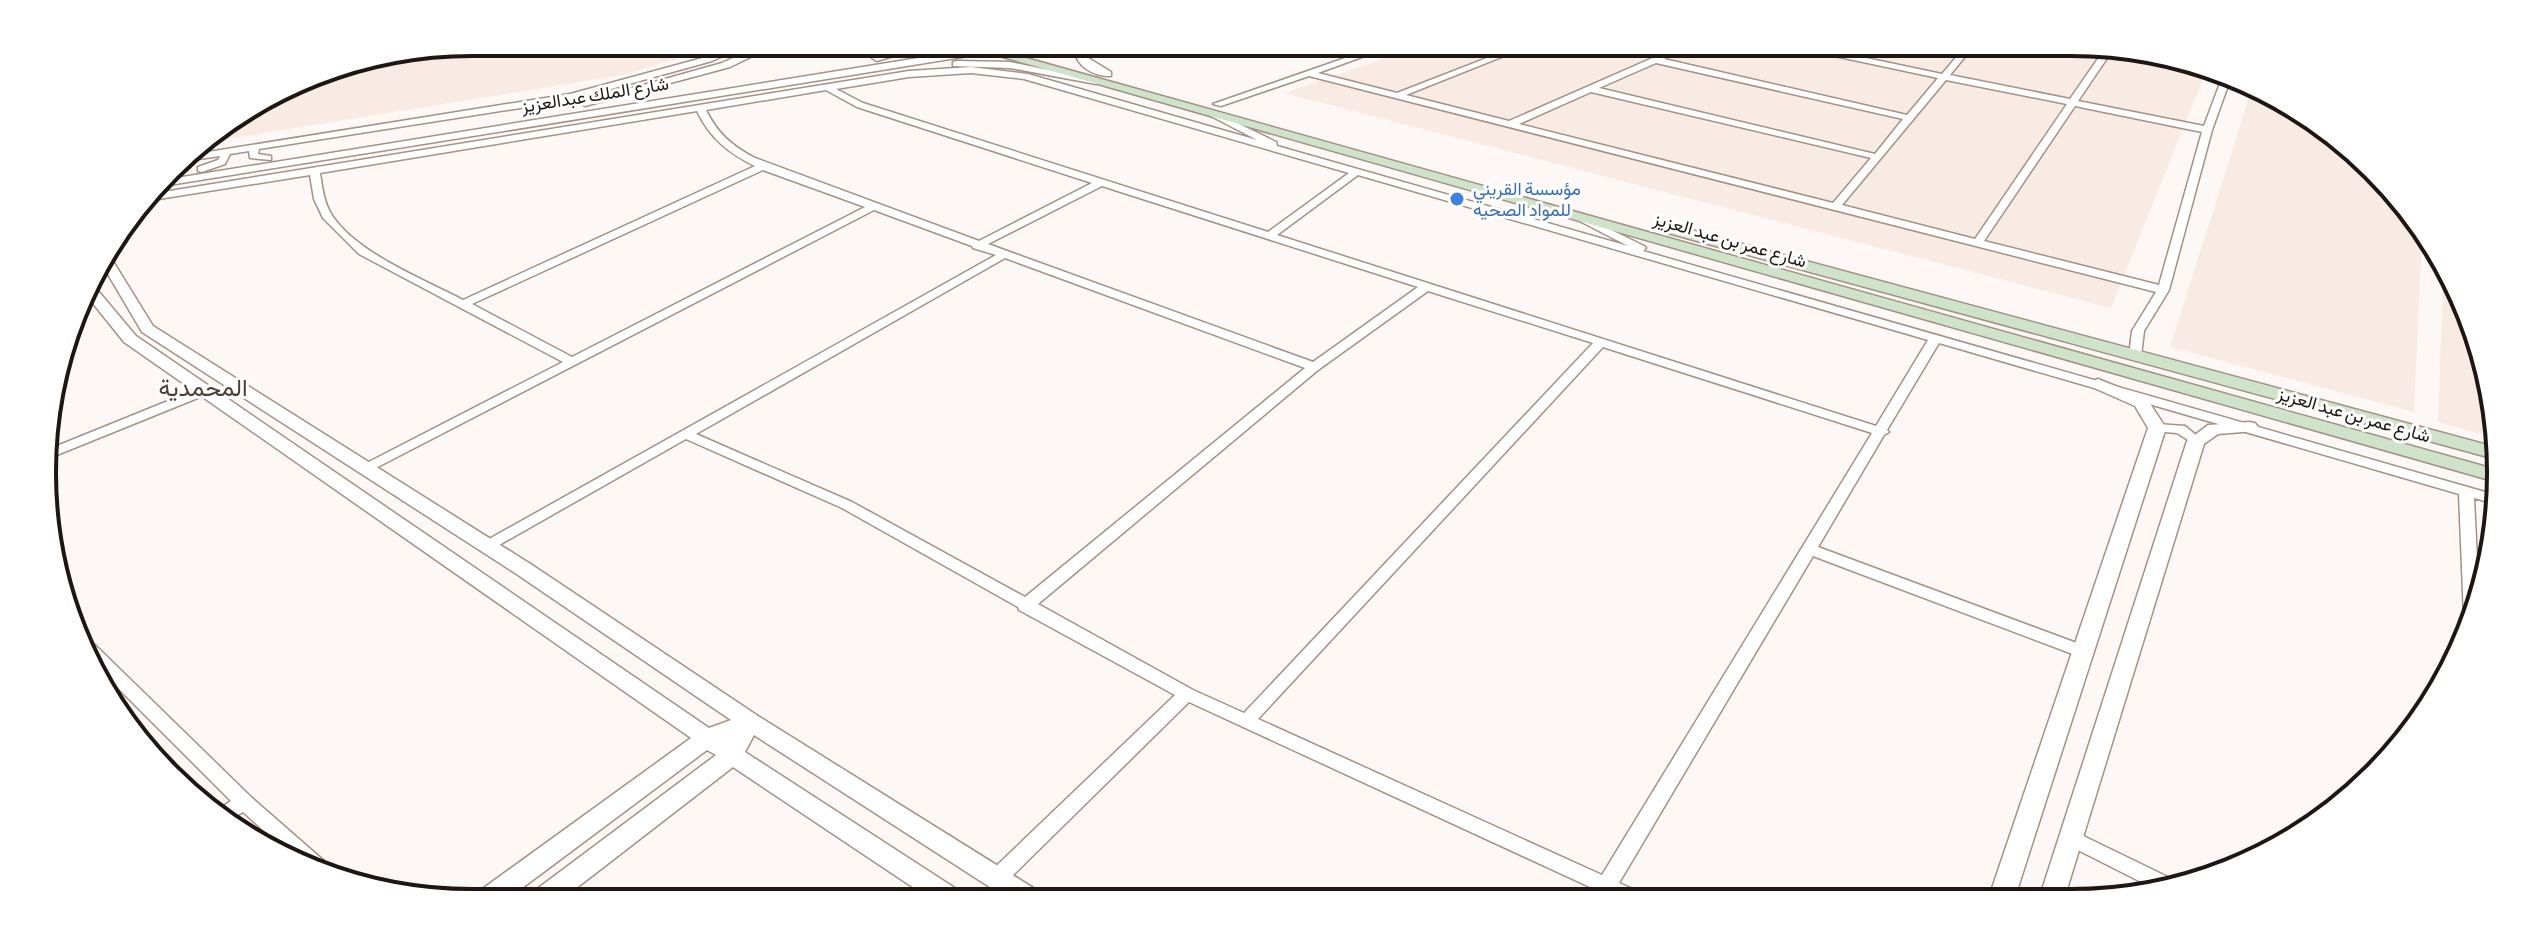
<svg xmlns="http://www.w3.org/2000/svg" width="2543" height="945" viewBox="0 0 2543 945" font-family="'Alegreya Sans',Vazirmatn,sans-serif">
	<style>
		.built { fill: #f7ebe4 }
		.lines { fill: none; stroke-linecap: round; stroke-linejoin: round }
		.minor-casing { stroke: #a59185; stroke-width: 3 }
		.tertiary-casing { stroke: #a59185; stroke-width: 3 }
		.secondary-casing { stroke: #a59185; stroke-width: 3 }
		.minor { fill: #fff; fill-rule: evenodd }
		.tertiary { fill: #fff; fill-rule: evenodd }
		.secondary { fill: #cfe3ca; fill-rule: evenodd }
		.shop-dot { fill: #3f7fe0; stroke: #fff; stroke-width: 3 }
		.labels { text-anchor: middle; stroke-width: 6; stroke-linejoin: round; paint-order: stroke }
		.far-street-label { font-size: 18px; fill: #1d1612; stroke: #fff }
		.far-shop-label { font-size: 18px; fill: #366cbe; stroke: #fff; text-anchor: start }
		.neighbourhood-label { font-size: 24px; fill: #4d3c32; stroke: #fff }
		.rim { fill: none; stroke: #1d1612; stroke-width: 4 }
	</style>
	<rect width="100%" height="100%" fill="#fdf8f6"/>
	<path class="built" d="M473,42h249l-22,10 -77,23 -426,69 137,-79z
		M1432,42h638l112,15 25,12 -96,239 -827,-215z
		M2251,91l82,40 89,103 -8,178 -244,-65z
		M2444,259l53,158 -1,21 -58,-16z"/>
	<g class="lines">
		<defs>
			<path id="minor" d="M498,42h20l-4,2 -197,31 9,-6z
				M742,42h11l-41,19 -141,39 -312,49 -1,5 13,2v4l-21,-2 -1,-7 -19,3 -5,10 -23,8 -4,-1v-4l20,-7 2,-4 -42,6 5,-6 387,-62 136,-37z
				M1391,42h12l-85,31 79,20 131,-51h11l-133,53 103,26 180,-79h11l-36,17 243,56 31,-37 -169,-36h16l54,11 9,-11h8l-9,12 95,20 27,-32h8l-27,33 120,24 36,-52 8,1 -36,53 126,25 18,-48 8,2 -18,50 -43,160 -25,41 -3,25 -6,4 -6,-4 3,-25 24,-39 -847,-216 -88,30 -8,-2zM1656,63l247,56 -28,35 -276,-66zM1946,80l121,24 -92,135 -133,-34zM1591,92l280,66 -38,45 -314,-79zM2075,106l127,26 -43,153 -175,-44z
				M971,67l57,7 229,66 -46,-24 8,-2 57,28 1,4 351,100 -54,-28 1,-2h8l61,30 2,2 -3,3 849,243v9l-18,-5 5,102 -10,22 -3,-1 -2,-4 -5,-123 -520,-151 -52,87 2,2 -5,3 -66,112 272,101 2,4 -2,4h-12l-265,-100 -194,327 25,11 3,6h-29l-429,-198 -185,182 -7,2 -7,-2 -3,-6 3,-6 185,-177 -156,-85 -1,-3 -176,-99 -156,-69 -194,110h-10l-2,-3 2,-3 514,-288 -23,-7 -1,-2 -98,-36 -508,263 -5,-1 -2,-3 2,-3 202,-104 -204,-108 -36,-36 -9,-19 -4,-24 -164,26 5,-7 758,-123zM971,73l53,6 325,94 -81,59 -405,-129 -27,-14 73,-12zM826,90l31,17 235,76 -113,58 -224,-83c-23,-12 -38,-25 -49,-48zM697,111c13,27 31,42 58,55l-292,134c-40,-21 -114,-50 -134,-90 -6,-12 -7,-25 -9,-37zM763,170l102,37 -293,150 -100,-53zM1358,175l570,165 -52,86 -599,-191zM1102,186l316,101 -105,75 -325,-118zM1005,258l300,110 -280,229 -173,-95 -156,-68zM1428,291l165,52 -349,370 -51,-23 -155,-86 280,-234zM1603,347l269,86 -270,442 -344,-156z
				M205,386l6,4 -1,3 -163,66v-9z
				M2157,424l28,2 18,15 -7,4 -19,-12 -25,-2 -2,-3z
				M89,643l6,2 156,152 73,64 3,6 -2,4 -38,-19 -44,-40 -16,10 -16,-8 20,-13 -136,-136 -9,-21z
				M2069,829l107,52 1,3 -20,6 -95,-48 -2,-5 2,-5z"/>
			<path id="tertiary" d="M767,42h14l-51,25 -145,39 -6,-3 143,-40z
				M903,42h12l-12,11 -26,8 -5,-3 23,-9z
				M1017,42h25l-5,3 -880,142 7,-7z
				M1082,42h12l-9,7v7l26,16v4c-16,1 -37,-10 -36,-28z
				M957,61l53,1 92,19 -6,3 -86,-16 -57,-2v-4z
				M151,194l6,4 -2,3 -10,1z
				M106,250l47,76 379,239 226,151 285,178 4,8h-34l-259,-167 -9,17 219,142 4,8h-33l-202,-135 -176,136h-32l4,-8 187,-140 -9,-5 -205,153h-32l4,-8 217,-157 -567,-396 -37,-46 3,-11 4,1 42,50 573,392 22,-8 -213,-145 -376,-243 -43,-73z
				M2098,379l49,20 19,29 -152,472h-26l160,-472 -13,-22 -43,-19 -2,-3 2,-3z
				M2249,422l6,1 3,4 -3,4 -37,3 -14,10 -140,455h-25l148,-458 21,-16z"/>
			<path id="secondary" d="M950,42h19l1525,427 -1,12z
				M1669,224l826,223v12l-831,-227v-6z"/>
		</defs>
		<use href="#minor" class="minor-casing"/>
		<use href="#tertiary" class="tertiary-casing"/>
		<use href="#secondary" class="secondary-casing"/>
		<use href="#minor" class="minor"/>
		<use href="#tertiary" class="tertiary"/>
		<use href="#secondary" class="secondary"/>
	</g>
	<circle class="shop-dot" cx="1457" cy="199" r="8"/>
	<g class="labels">
		<g class="far-street-label">
			<text transform="translate(595 95) rotate(-9)" y="6">شارع الملك عبدالعزيز</text>
			<text transform="translate(1730 240) rotate(16)" y="6">شارع عمر بن عبد العزيز</text>
			<text transform="translate(2354 415) rotate(16)" y="6">شارع عمر بن عبد العزيز</text>
		</g>
		<g class="far-shop-label">
			<text x="1473" y="195">مؤسسة القريني<tspan x="1473" dy="21">للمواد الصحيه</tspan></text>
		</g>
		<g class="neighbourhood-label">
			<text x="203" y="396">المحمدية</text>
		</g>
	</g>
	<path d="M0 0H2543V945H0ZM472 56H2071A416 416 0 0 1 2487 472V473A416 416 0 0 1 2071 889H472A416 416 0 0 1 56 473V472A416 416 0 0 1 472 56Z" fill="#fff" fill-rule="evenodd"/>
	<path class="rim" d="M472 56H2071A416 416 0 0 1 2487 472V473A416 416 0 0 1 2071 889H472A416 416 0 0 1 56 473V472A416 416 0 0 1 472 56Z"/>
</svg>
